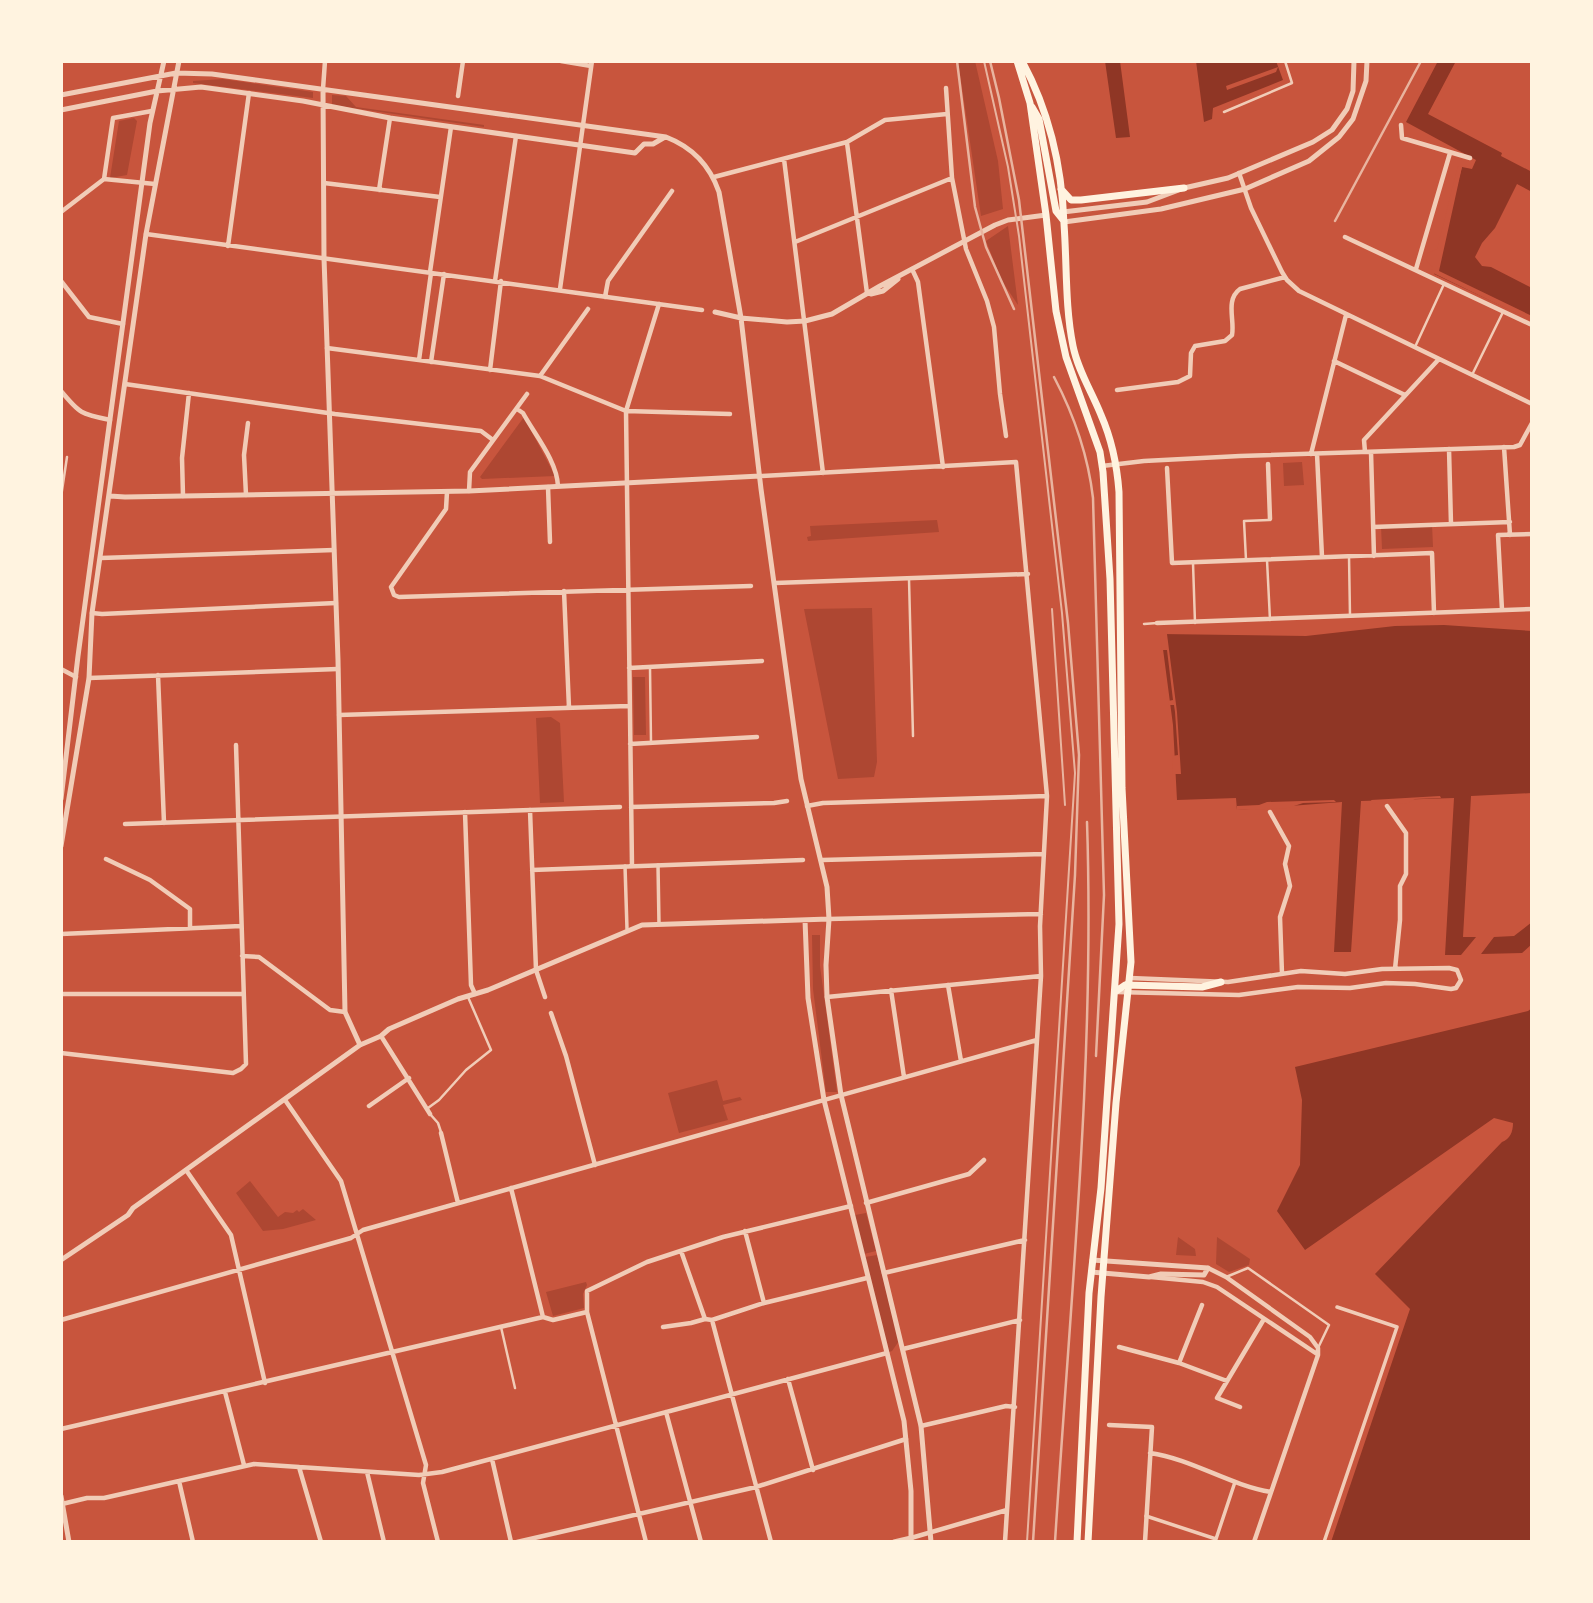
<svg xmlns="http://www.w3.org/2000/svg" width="1593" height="1603" viewBox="0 0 1593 1603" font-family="Cabin,sans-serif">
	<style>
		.green { fill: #ae4732 }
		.water { fill: #8f3625 }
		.pier { fill: #c8553d }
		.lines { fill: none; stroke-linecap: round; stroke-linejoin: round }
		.service { stroke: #f1ccb7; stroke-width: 2.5 }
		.pedestrian { stroke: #f1ccb7; stroke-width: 3.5 }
		.minor { stroke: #f1ccb7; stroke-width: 4.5 }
		.tertiary { stroke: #f1ccb7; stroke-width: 5 }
		.primary { stroke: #fff3e0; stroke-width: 7 }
		.tram { stroke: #e9b49f; stroke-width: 2 }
		.rail { stroke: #e9b49f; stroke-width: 2.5 }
	</style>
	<rect width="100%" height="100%" fill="#c8553d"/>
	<path class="green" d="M958,61h17l23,100 5,48 -22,7z
		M223,79l90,13v6l-120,-15v-2z
		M332,95l14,1 10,11 128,18v2l-152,-22z
		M134,118l3,3 -10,54 -17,3 9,-57z
		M1008,226l10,79 -16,-24 -16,-40z
		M524,417l31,59 -73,3 -2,-2z
		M1302,462l2,23 -20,1 -1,-23z
		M937,520l2,12 -131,9 -1,-4 4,-1 -1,-10z
		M1432,524l1,23 -51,2 -1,-23z
		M872,608l5,154 -3,15 -36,2 -34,-170z
		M633,677h12l1,58h-12z
		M551,717l9,6 4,79 -24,1 -4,-85z
		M812,935h8v31l17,126h-11l-13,-103z
		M717,1080l6,21 17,-4 2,3 -19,5 5,15 -49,13 -11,-40z
		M250,1181l28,36 7,-5 8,1 4,-3 2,2 4,-3 13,11 -33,9 -20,2 -27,-38z
		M866,1213l10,38 -12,3 -9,-39z
		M1178,1237l17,12 1,7 -20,-1z
		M1217,1237l33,22 -1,6 -20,7 -13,-8z
		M877,1255l22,86 -7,10 -3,1 -24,-95z
		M586,1282l1,3 -4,9 1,14 -31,8 -7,-24z"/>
	<path class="water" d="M1105,61h15l10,76 -14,1z
		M1196,61h80l7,19 -70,28 -1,11 -8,3z
		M1438,61h18l-28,53 74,39 -1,3 31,16v20l-15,-8 -22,44 -13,15 -7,14 7,9 9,1 41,21v32l-98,-46 28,-107 10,2 4,-9 -70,-38z
		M1444,625l88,6v162l-61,3 -8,141h13l-15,18h-16l9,-157 -93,3 -10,151h-17l8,-150 -105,8 -1,-12 -59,2 -4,-75 -12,-91 145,2 89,-10z
		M1532,922v22l-10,9 -41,1 13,-17 20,-1z
		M1532,1008v534h-201l79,-233 -35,-35 127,-132c8,-3 11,-10 11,-19l-19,-5 -189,132 -28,-39 23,-46 2,-65 -7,-33 233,-56z"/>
	<path class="pier" d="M1278,67l-2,5 -49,18 -1,-4z
		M1458,166l4,1 -23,104 93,45v5l-101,-49 2,-5 -7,-6 2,-8 9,-4z
		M1160,634h7l10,78 4,62h-8l-1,-18 6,-1 -3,-43 -1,-7h-5l-1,-4 5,-1 -6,-50h-5z
		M1440,796l1,2 -26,1 -7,4 -35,1 -2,-4z
		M1334,800l2,2 -33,1 -15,5 -51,2v-4l22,-1 8,-3z"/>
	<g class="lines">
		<path class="service" d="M1224,112l68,-29 -7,-22
			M1415,347l29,-63
			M1472,375l31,-63
			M61,497l6,-40
			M1349,556l1,60
			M1246,560l-2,-39 25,-1
			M1267,560l3,60
			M1193,563l2,60
			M909,579l4,157
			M1144,624l13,-1
			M650,668l1,74
			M428,1108l11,-8 27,-30 25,-20 -23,-53
			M430,1114l8,9 3,9
			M1226,1277l22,-9 81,57 -11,23
			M501,1327l14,61"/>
		<path class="pedestrian" d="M658,865l1,59
			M625,866l2,63
			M1146,1516l70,23
			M1215,1542l20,-60
			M1324,1542l73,-215 -60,-20"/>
		<path class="minor" d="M561,61l30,5
			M946,88l6,90 14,71 21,52 7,26 6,67 6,42
			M323,89l2,-28
			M458,96l5,-35
			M1401,125l1,13 68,20
			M847,143l20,150
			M784,159l39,314
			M1239,173l12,35 31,64 5,8 12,11 233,113
			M714,177l133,-35 38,-22 62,-6
			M104,179l9,-61 39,-7
			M104,179l51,5
			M324,183l116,14
			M379,190l11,-72
			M61,212l43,-33
			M146,234l556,76
			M1345,237l187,88
			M795,242l157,-64
			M228,246l21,-153
			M912,269l6,13 25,185
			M1416,269l34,-116
			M430,272l21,-145
			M61,281l28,36 34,7
			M495,281l21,-145
			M560,289l32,-228
			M605,297l3,-16 64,-90
			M327,348l213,28 86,35 104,3
			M419,360l12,-87
			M1334,361l71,34
			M431,362l13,-88
			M490,370l11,-89
			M540,376l48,-67
			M125,384l210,30 146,17 12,9
			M1117,390l61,-8 12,-6 1,-23 4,-7 30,-5 7,-6c3,-15 -7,-35 8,-46l45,-12
			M61,391c19,23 20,23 49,29
			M517,409l6,4c12,22 34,48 35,73
			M1504,447l6,88
			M1449,449l2,75
			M1365,452l-1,-12 75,-81
			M1371,452l3,104
			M1311,454l35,-139
			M1317,454l5,103
			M1268,464l2,55
			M1102,466l42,-5 96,-5 274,-9 6,-2 12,-22
			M1167,468l5,95 260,-10 2,60
			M760,476l256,-14 31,334 -7,130 1,50 -4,64 -32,502
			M548,487l2,55
			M469,491l1,-19 57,-78
			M447,492l-1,17 -55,78 3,8 5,2 352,-11
			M246,495l-2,-40 4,-32
			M183,496l-1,-38 7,-65
			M1373,527l137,-5
			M101,558l233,-8
			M775,583l253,-9
			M564,591l5,117
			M1502,610l-4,-75 34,-1
			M92,613l10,1 234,-11
			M1157,623l375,-14
			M629,668l133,-7
			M61,669l15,8
			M158,675l6,148
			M89,678l249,-9
			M339,715l290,-9
			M630,744l127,-7
			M807,806l16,-3 224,-7
			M1387,806l19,27v41l-6,12v34l-5,49
			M631,807l143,-4 13,-2
			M530,810l6,160 9,27
			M465,812l6,173 4,9
			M1270,812l19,34 -4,18 5,22 -10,31 2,57
			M125,824l495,-17
			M106,859l44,21 40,29v19
			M822,860l222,-6
			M632,866l-6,-455 33,-107
			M532,870l271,-10
			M829,919l212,-5
			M61,934l180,-8
			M242,956l17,1 71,53 15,2
			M948,985l13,76
			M891,990l13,87
			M1116,992l123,3 59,-8 52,1 36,-5 29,1 36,5 5,-1 5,-8 -4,-10 -8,-2 -67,1 -37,5 -44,-3 -73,11 -98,-4
			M61,994h182
			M827,997l214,-21
			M551,1013l15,43 29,109
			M381,1036l49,78
			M61,1053l172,20 8,-4 5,-5 -10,-319
			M285,1100l56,81 85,284 -3,18 15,59
			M369,1106l40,-28
			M441,1133l17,70
			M186,1170l45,65 34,148
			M866,1203l103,-29 15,-14
			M745,1231l19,72
			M681,1251l24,68 7,1 59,222
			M1208,1268l18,9 84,60 8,11v7l-64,187
			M884,1273l141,-33
			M1151,1277l52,5 14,5 100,67
			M543,1317l10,3 34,-8
			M61,1320l290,-82 12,-8 674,-190
			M712,1320l52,-17 103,-25
			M663,1327l28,-4 14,-4
			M1119,1347l60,16 48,18
			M903,1349l117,-29
			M1179,1363l23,-58
			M788,1379l25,91
			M225,1392l19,73
			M1240,1407l-23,-9 47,-79
			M666,1412l35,130
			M1109,1425l43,2 -7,115
			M921,1426l85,-20 9,1
			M61,1429l482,-112 -32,-129
			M1150,1453c42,6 79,32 121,39
			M492,1459l19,83
			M299,1467l22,75
			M367,1472l17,70
			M179,1481l14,61
			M62,1504l25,-6h17l150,-34 165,11 23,-3 445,-119
			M911,1538l96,-28
			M517,1542l239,-55 150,-48
			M646,1542l-59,-230v-21l60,-29 76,-25 128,-31"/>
		<path class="tertiary" d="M323,89l1,169 14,402 7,352 15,33
			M61,95l115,-22 36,1 454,63c26,10 44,29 53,55l22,126 20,171 40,290 26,108 2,32 -3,46 1,32 14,98 80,331 10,116
			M61,110l96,-19 44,-4 102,14 87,17 245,35 9,-9h9l12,-7
			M1063,212l84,-10 37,-14 44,-10 85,-36 19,-12 15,-21 6,-18 1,-30
			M1064,222l97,-13 84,-20 64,-28 30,-24 14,-18 13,-38 1,-20
			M871,294l12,-3 15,-12
			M715,312l26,6 46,4 18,-1 27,-7 48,-28 115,-61 13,-5 38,-5
			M110,496l15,1 344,-6 291,-15
			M61,799l17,-143 72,-533 14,-62
			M61,846l28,-168 3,-65 54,-379 33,-173
			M805,920l3,78 16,102 80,321 7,70v51
			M61,1260l67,-45 5,-7 227,-163 21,-9 8,-7 69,-30 30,-9 154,-65 187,-6
			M1091,1272l58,5 12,-3 43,1 4,-7 -116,-8
			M61,1496l8,46
			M894,1542l17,-4"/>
		<path class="primary" d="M1017,61l13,42 16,112 10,96 10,46 34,95 3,20 7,107 9,345 -18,264 -12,105 -12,249
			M1022,61c27,50 40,106 42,163 3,41 1,82 9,122 5,25 19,46 28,69 11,25 16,50 18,77l3,296 9,174 -15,141 -15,194 -13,245
			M1032,107l7,12 17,92 8,10
			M1061,189l10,11h10l103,-12
			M1115,992l10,-7 77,2 19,-5"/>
		<path class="tram" d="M984,61l24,106 11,69 43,377 13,160 -48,769
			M1052,609l13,196"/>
		<path class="rail" d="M957,61l18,146 11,40 28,62
			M990,61l9,37 20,102 49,423 11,132 -4,120 -42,667
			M1335,221l86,-160
			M1054,377c20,38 34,78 39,121l11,397 -8,161
			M1055,1542c15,-240 40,-480 32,-720"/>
	</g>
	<rect width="1593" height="1603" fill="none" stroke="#fff3e0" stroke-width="126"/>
</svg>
